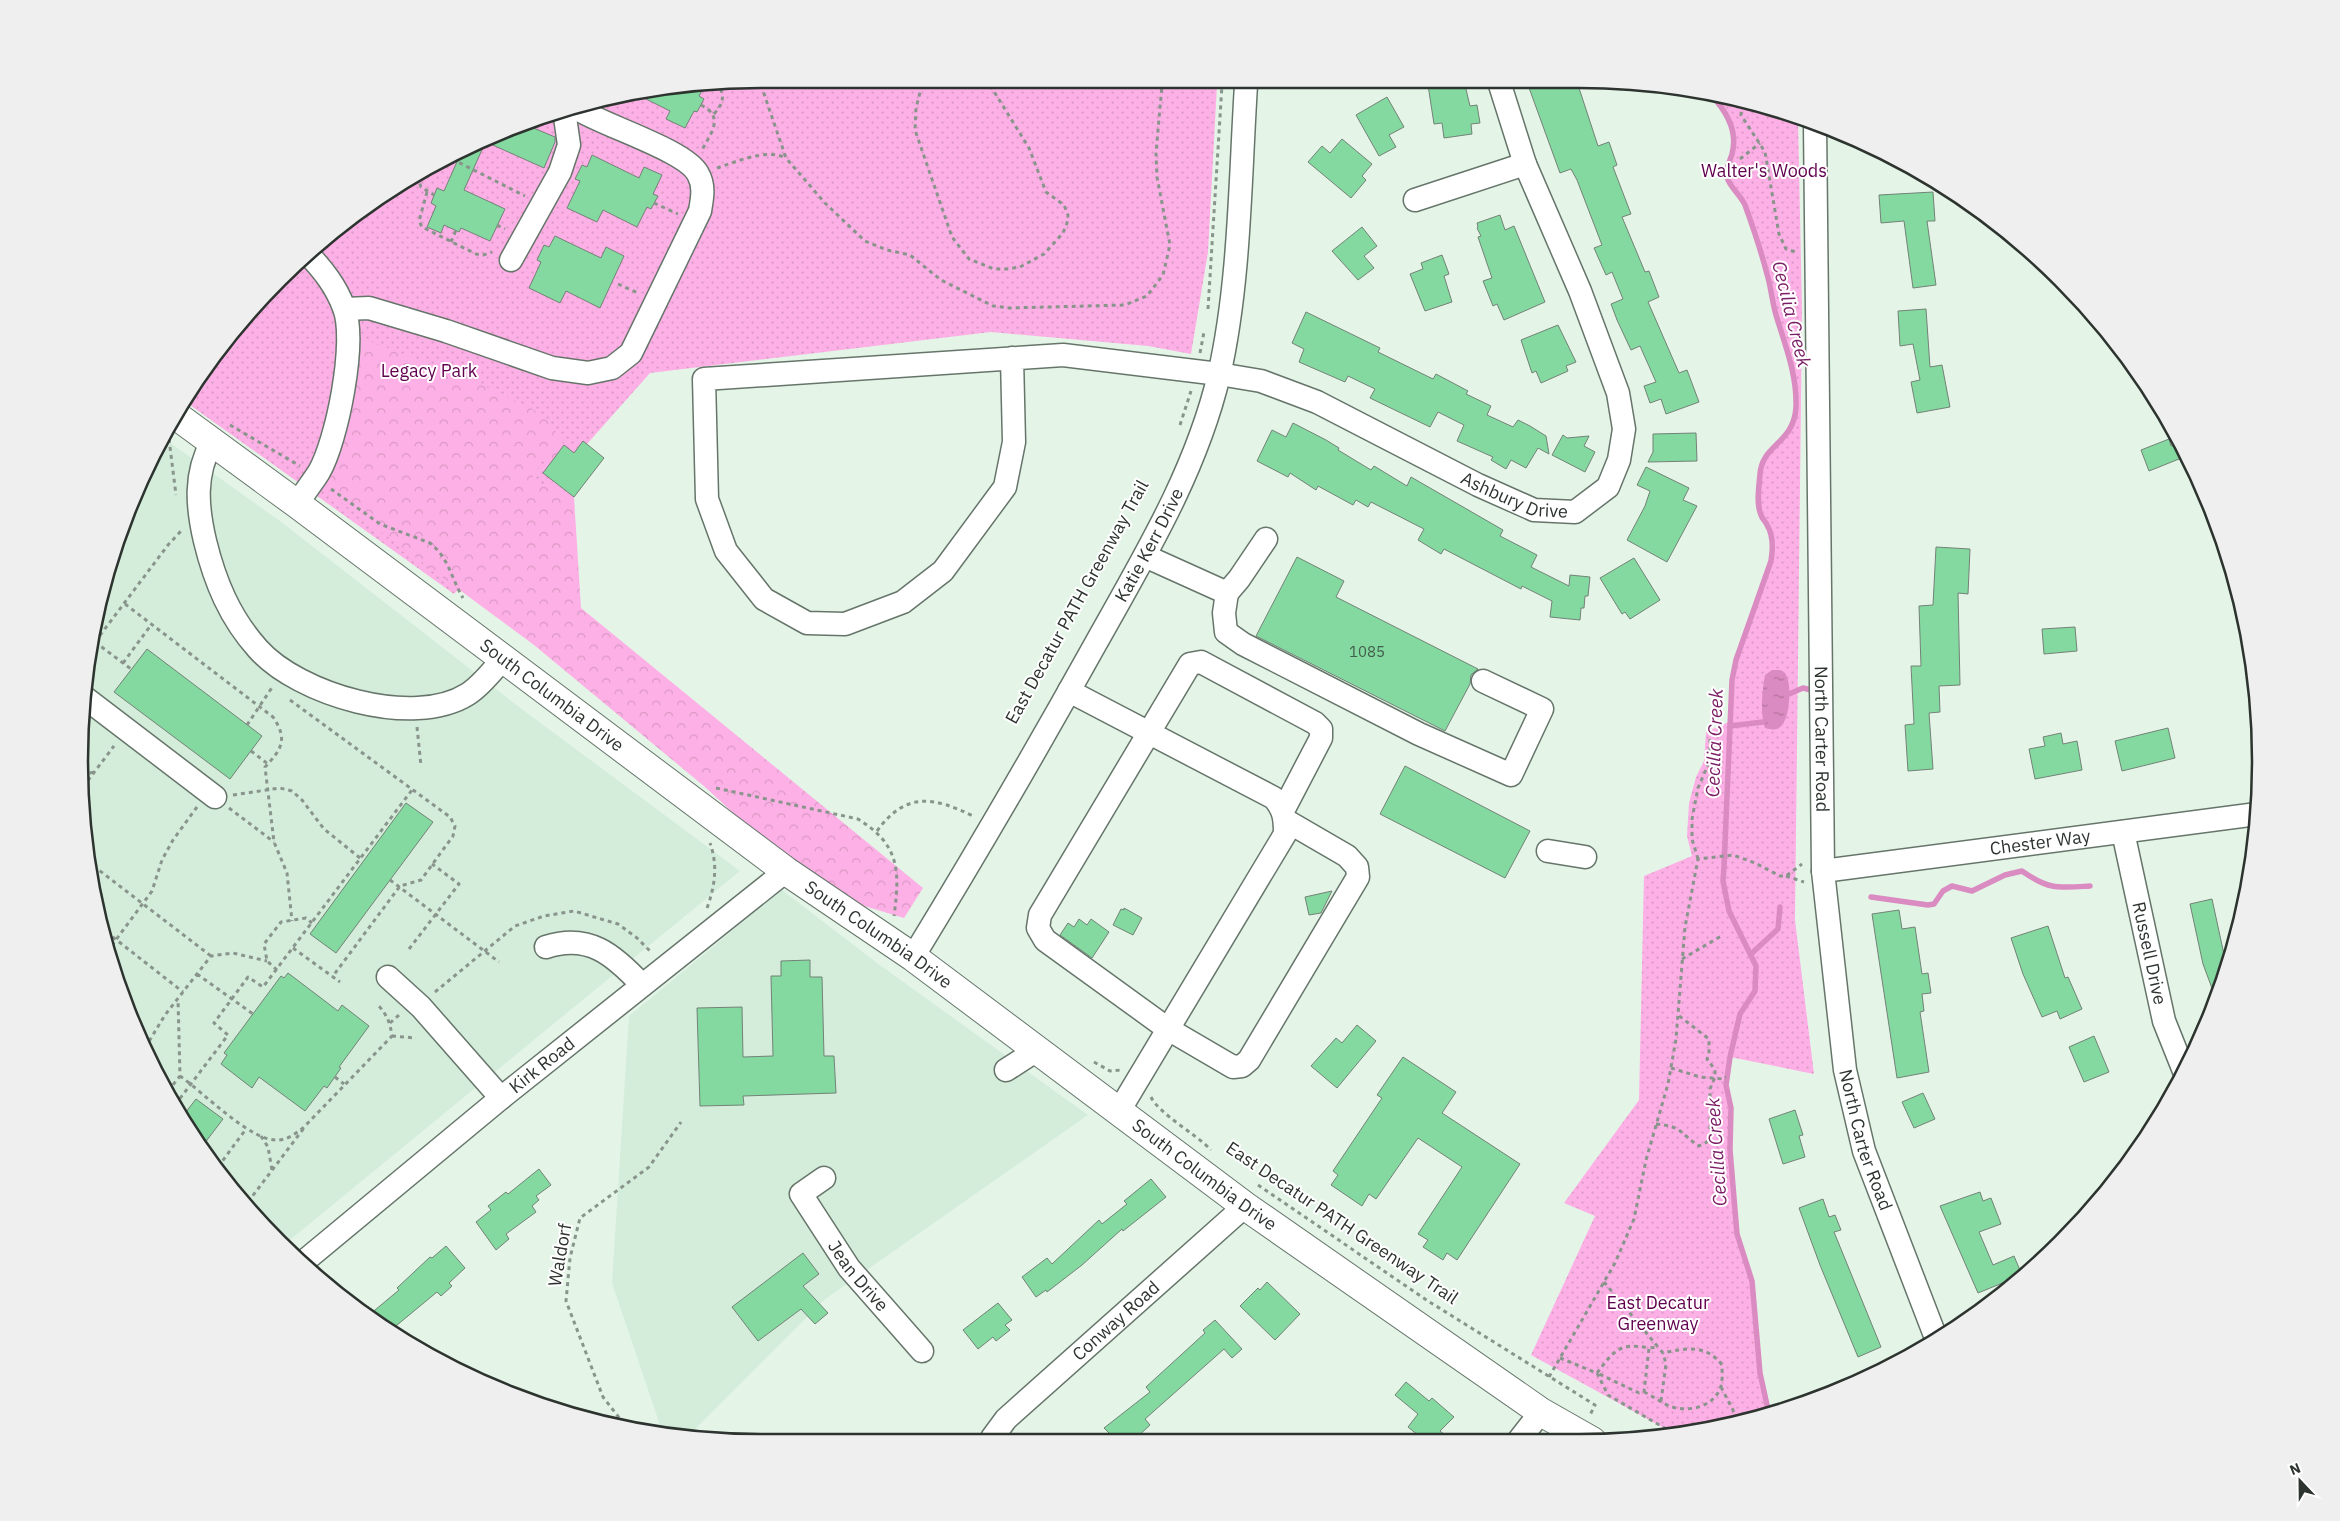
<svg xmlns="http://www.w3.org/2000/svg" width="2340" height="1521" viewBox="0 0 2340 1521" font-family="'IBM Plex Sans',sans-serif">
	<style>
		.built { fill: #d4ecda }
		.grass { fill: url(#grass-dots) }
		.forest { fill: url(#forest-crowns) }
		.water { fill: url(#water-ripples) }
		.lines { fill: none; stroke-linecap: round; stroke-linejoin: round }
		.stream { stroke: #da8bc1; stroke-width: 5.5 }
		.building { fill: #83d99f; stroke: #738277 }
		.minor-casing { stroke: #66756a; stroke-width: 25 }
		.major-casing { stroke: #66756a; stroke-width: 30 }
		.path { stroke: #89958c; stroke-width: 3; stroke-dasharray: 4 4; stroke-linecap: butt }
		.minor { stroke: #fff; stroke-width: 22 }
		.major { stroke: #fff; stroke-width: 28 }
		.labels { text-anchor: middle; stroke-width: 4; stroke-linejoin: round; paint-order: stroke }
		.number-label { font-size: 15px; fill: #425d4b }
		.park-label { font-size: 18px; fill: #61004e; stroke: #fff }
		.street-label { font-size: 18px; fill: #2d342f; stroke: #fff }
		.water-label { font-size: 19px; font-style: italic; fill: #7a1d64; stroke: #fff }
		.rim { fill: none; stroke: #2d342f; stroke-width: 2.5 }
	</style>
	<defs>
		<pattern id="grass-dots" width="8" height="8" patternUnits="userSpaceOnUse" patternTransform="scale(1.25)"><rect width="8" height="8" fill="#fdb0e5"/><path d="M2 2h.1M6 6h.1" fill="none" stroke="#d998c5" stroke-width="1.8" stroke-linecap="round"/></pattern>
		<pattern id="forest-crowns" width="20" height="18" patternUnits="userSpaceOnUse" patternTransform="scale(1.25)"><rect width="20" height="18" fill="#fdb0e5"/><path d="M2 6a3 3 0 1 1 6 0M12 15a3 3 0 1 1 6 0" fill="none" stroke="#d998c5"/></pattern>
		<pattern id="water-ripples" width="26" height="14" patternUnits="userSpaceOnUse" patternTransform="scale(1.25)"><rect width="26" height="14" fill="#da8bc1"/><path d="M2 4q2-2 4 0t4 0M15 11q2-2 4 0t4 0" fill="none" stroke="#b1729d"/></pattern>
	</defs>
	<rect width="100%" height="100%" fill="#e4f5e8"/>
	<path class="built" d="M162,437l118,84 235,183 225,167 -455,373 -92,-105 -62,-117 -29,-85 -17,-88 -5,-133 35,-175z
		M782,890l95,73 211,152 -264,185 -137,137 -15,-1 -9,-2 -51,-151 17,-267z"/>
	<path class="grass" d="M671,85h546l-9,167 -17,102 -43,-8 -157,-14 -341,41 -196,221 -271,-194 37,-55 59,-67 102,-84 161,-79z
		M1712,96l86,23 4,193 -7,608 19,154 -84,-17 -4,28 5,23 -1,42 7,84 15,47 8,92 9,41 -13,5 -83,14 -142,-78 64,-139 -31,-13 75,-103 5,-224 48,-20 -5,-20 2,-33 7,-26 8,-16 2,-29 25,-11 1,-41 4,-20 35,-99 3,-13 -3,-14 -10,-18 -2,-10 1,-34 3,-12 8,-10 13,-10 7,-11 5,-21 -2,-28 -4,-22 -14,-45 -9,-39 -23,-71 -16,-23 -1,-11 6,-18v-20l-5,-14z"/>
	<path class="forest" d="M359,337l114,44 56,26 19,12 16,26 -10,14 -12,2 -10,17 10,7 12,-3 20,15 7,111 342,280 -19,30 -43,-13 -83,-51 -73,-67 -171,-142 -211,-156 7,-15z"/>
	<path class="water" d="M1772,670h8c2,1 5,2 6,5 6,9 4,46 -6,52 -4,4 -10,2 -15,1 -5,-15 -3,-37 0,-53z"/>
	<g class="lines">
		<path class="stream" d="M1712,96c15,16 26,36 20,58 -3,9 -7,17 -4,26 4,9 13,16 17,25 8,22 16,46 22,69 4,13 5,27 9,41 9,30 21,59 20,92 -2,37 -34,37 -36,67 -1,12 -4,30 1,41 1,4 5,7 6,10 7,11 6,24 4,36l-35,99 -4,20 -8,187 -1,14 6,30 27,55 -1,25 -15,23 -10,43 -4,28 5,23 -1,42 7,84 15,47 8,92 9,41
			M1789,694l14,-6 8,2
			M1730,726l33,-4
			M1871,897l57,8 6,-1 9,-13 9,-5 20,5 33,-16 17,-4c27,19 36,17 68,15
			M1751,954l27,-25 2,-22"/>
	</g>
	<path class="building" d="M671,85h34l-6,11 5,3 -7,13 -3,-1 -9,17 -19,-9 4,-8 -36,-18z
		M1428,85h37l5,21 7,-1 3,18 -9,1 1,10 -28,4 -2,-15 -8,1z
		M1528,85h50l20,61 11,-4 8,23 -4,2 18,47 -9,3 23,55 4,-1 10,26 -11,5 31,71 8,-3 12,32 -33,12 -5,-15 -11,4 -6,-17 12,-4 -16,-36 -9,4 -14,-30 -6,-16 12,-5 -11,-27 -6,3 -12,-27 8,-3 -25,-65 -6,-11 -11,4z
		M1387,97l17,30 -15,8 7,12 -17,9 -23,-41z
		M524,124l31,13v5l-11,26 -58,-26z
		M1342,139l30,25 -10,12 4,4 -15,18 -43,-36 14,-16 8,7z
		M485,143l-21,47 41,19 -15,32 -29,-13 -2,4 -15,-7 -3,8 -14,-6 9,-21 -5,-3 6,-15 7,3 16,-36z
		M592,155l47,23 5,-11 18,8 -9,19 5,2 -7,13 -4,-2 -10,20 -34,-17 -6,12 -30,-14 13,-27 -5,-2 7,-14 5,2z
		M1933,192l2,29h-8l9,64 -23,3 -9,-67 -23,2 -2,-28z
		M1500,215l5,15 9,-4 31,76 -41,18 -7,-16 -4,2 -10,-25 9,-3 -14,-41 3,-1 -4,-8 1,-1 -1,-4z
		M1362,227l15,19 -13,10 10,12 -16,12 -26,-29z
		M555,236l46,22 5,-11 18,9 -24,52 -34,-17 -6,12 -31,-15 12,-26 -4,-2 7,-15 5,2z
		M1442,255l7,19 -5,2 8,26 -27,9 -15,-37 13,-5 -2,-6z
		M1926,309l4,58 12,-2 8,42 -33,6 -6,-31 9,-2 -7,-36 -13,2 -2,-35z
		M1306,312l74,36 -2,4 55,27 3,-5 32,17 -2,3 25,12 -4,9 26,12 5,-7 12,6 16,10 3,18 -11,-6 -12,20 -15,-8 -5,9 -15,-9 2,-3 -36,-16 7,-16 -26,-13 -8,15 -60,-29 5,-9 -27,-13 -3,6 -46,-20 5,-13 -12,-6z
		M1558,325l18,37 -10,4 2,5 -27,12 -5,-12 -4,2 -11,-33z
		M1293,423l33,17 13,8 -1,2 33,20 3,-4 33,20 4,-9 92,53 -3,6 37,19 -6,12 38,19 1,-11 20,2 -2,19h-3l-1,12h-3l-1,12 -30,-3 2,-16 -30,-15 -1,3 -77,-40 -3,5 -23,-14 6,-11 -53,-27 -3,5 -12,-7 -3,5 -35,-19 -2,4 -26,-17 -2,4 -31,-16 15,-31 14,7z
		M1696,433l1,28 -49,1 5,-10v-18z
		M1563,435l4,3 22,-2 -5,10 11,6 -10,20 -33,-17z
		M2169,439l2,7 9,-4 9,13 -40,16 -8,-21z
		M583,441l21,17 -30,39 -31,-24 21,-28 10,8z
		M1646,467l43,21 -6,12 14,6 -30,56 -40,-22 18,-34 5,-15 -13,-6z
		M1936,547l34,2 -2,45 -10,-1 2,92 -21,1 1,26 -11,1 4,56 -25,2 -3,-46 9,-1 -3,-58h10l-2,-60 14,-1z
		M1297,557l47,24 -8,16 142,72 -7,6 -1,9 -25,47 -189,-95z
		M1634,558l26,42 -30,19 -5,-7 -3,2 -22,-36z
		M2075,627l2,24 -33,3 -2,-25z
		M147,649l115,87 -32,43 -116,-87z
		M2168,728l7,30 -53,13 -7,-30z
		M2061,733l2,11 14,-3 5,29 -47,9 -6,-30 16,-3 -2,-9z
		M1405,766l125,65 -25,47 -125,-64z
		M406,803l27,19 -97,131 -26,-19z
		M1332,891l-11,22 -12,2 -4,-18z
		M2212,899l13,60 5,-2 -5,22 -9,20 -13,-35 -13,-60z
		M1124,908l18,10 -9,17 -20,-10 8,-16 3,1z
		M1899,910l3,19 13,-2 7,47 6,-1 3,20 -9,1 2,17 -4,1 9,60 -32,6 -25,-164z
		M1079,919l8,6 4,-6 18,13 -17,26 -32,-23 8,-12 6,4z
		M2048,926l17,52 3,-1 14,32 -22,10 -3,-8 -15,6 -19,-43 -12,-36z
		M810,960v17h12l2,79h10l2,37 -93,3 1,9 -44,1 -3,-98 45,-1 1,50 30,-1 -2,-80h10v-15z
		M288,973l50,38 4,-6 27,21 -30,41 2,1 -14,20 -3,-2 -19,25 -46,-34 -7,11 -31,-24 6,-9 -3,-2 57,-77 3,2z
		M1357,1025l19,16 -39,47 -26,-22 25,-28 6,5z
		M2094,1036l15,36 -25,10 -15,-35z
		M1403,1057l53,35 -14,21 78,51 -63,96 -10,-7 -4,7 -20,-13 5,-7 -10,-6 44,-67 -44,-29 -42,61 -7,-5 -7,12 -31,-21 7,-10 -5,-4 49,-73 -5,-3z
		M1923,1093l12,26 -21,9 -12,-26z
		M196,1099l27,20 -22,29 -8,-9 -11,-22z
		M1795,1110l8,25 -4,1 6,21 -22,7 -14,-45z
		M539,1169l12,16 -15,11 3,4 -7,6 4,6 -30,22 3,5 -13,11 -20,-28 15,-12 -3,-4 18,-14 2,2z
		M1151,1179l15,18 -43,34 -1,-2 -40,36 -35,27 -1,-2 -10,7 -14,-20 25,-19 5,6 47,-44 3,4 25,-20 -3,-3z
		M1980,1192l3,9 8,-3 10,26 -22,8 14,33 21,-9 8,19 -44,18 -38,-87z
		M1823,1199l6,18 6,-2 6,15 -7,2 47,115 -23,10 -38,-92 -21,-57z
		M446,1246l19,22 -16,15 3,3 -11,10 -4,-4 -46,38 -22,-15 30,-25 -2,-2 33,-31 2,1z
		M803,1253l16,21 -16,12 25,27 -13,11 -14,-15 -43,32 -26,-34z
		M1267,1282l33,32 -25,26 -35,-34 18,-18 2,2z
		M998,1303l14,17 -7,5 5,5 -14,11 -3,-4 -15,12 -15,-19z
		M1215,1320l27,29 -10,9 -8,-9 -79,70 5,6 -15,14 -21,-1 -10,-10 46,-36 -4,-5 59,-54 -2,-3z
		M1406,1382l23,19 3,-3 22,19 -14,14 11,9h-27l-16,-13 10,-13 -23,-19z"/>
	<g class="lines">
		<defs>
			<g id="minor">
				<path id="s1" d="M1815,124l8,747 22,199 19,81 72,187"/>
				<path d="M1415,200l110,-36"/>
				<path d="M511,260l49,-88 9,-27 -5,-35"/>
				<path d="M345,309l24,-1 77,23 106,37 36,5 24,-5 19,-15 69,-142c2,-12 5,-25 -2,-37 -12,-24 -97,-49 -124,-67"/>
				<path id="s2" d="M1012,358l2,84 -9,45 -62,84 -40,31 -58,22 -38,-1 -43,-24 -38,-48 -19,-52 -3,-120 359,-24 156,19 42,7 56,21 161,83 56,25 41,2 33,-25 11,-27 5,-31 -6,-36 -38,-102 -55,-127 -25,-79"/>
				<path d="M212,442c-18,32 -15,65 -7,99 10,41 25,77 53,108 40,45 155,80 210,45 13,-8 24,-23 35,-35"/>
				<path d="M297,504c7,-11 15,-21 22,-32 18,-31 38,-131 25,-164 -8,-22 -21,-38 -36,-54"/>
				<path d="M1145,556l82,37 -3,20 2,19 17,12 176,90 92,41 31,-66 -59,-28"/>
				<path d="M1227,593l12,-14 27,-40"/>
				<path d="M1069,691l205,107c10,12 11,20 11,36l-166,277"/>
				<path d="M84,697l131,100"/>
				<path d="M1284,809l37,-71v-9l-6,-6 -114,-61 -11,2 -150,251 -2,13 7,12 123,89 65,38 9,-1 7,-6 109,-183 -1,-10 -10,-11 -62,-36"/>
				<path id="s3" d="M2123,832l41,189 20,50"/>
				<path d="M1548,851l37,6"/>
				<path id="s4" d="M1823,871l434,-57"/>
				<path d="M546,947c43,-14 68,8 96,38"/>
				<path id="s5" d="M913,957c63,-103 124,-208 183,-314 48,-86 100,-171 123,-268 21,-92 21,-196 27,-290"/>
				<path d="M388,977l33,30 80,91"/>
				<path d="M1006,1070l31,-20"/>
				<path id="s6" d="M824,1178l-23,16 48,74 73,83"/>
				<path id="s7" d="M302,1263l199,-165 285,-227"/>
				<path id="s8" d="M992,1438l14,-19 239,-213"/>
				<path d="M1519,1440l22,-28"/>
			</g>
			<g id="major">
				<path id="s9" d="M174,414l123,90 489,367 127,86 332,249 296,206 51,29"/>
			</g>
		</defs>
		<use href="#minor" class="minor-casing"/>
		<use href="#major" class="major-casing"/>
		<path class="path" d="M761,85l25,73 39,45 40,38 22,9 23,5 31,25 52,26 16,2 116,-3 22,-9 16,-21 7,-30 -13,-68 -1,-24 6,-68
			M922,85l-6,23 -1,22 37,107 17,22 25,10h13l13,-2 24,-13 19,-21 4,-10 1,-8 -4,-10 -18,-13 -17,-44 -39,-63
			M1742,104l-1,11 24,37 14,82 7,15 10,3
			M701,105c24,12 10,28 1,45
			M714,114c9,-11 11,-15 5,-29
			M452,159l73,37
			M1740,159l20,-16
			M717,168c19,-6 49,-20 69,-10
			M417,176l4,11 13,8
			M427,192l-8,29 3,6 54,27 7,1 9,-3
			M654,203l24,11
			M497,225l8,4
			M451,242l5,-12
			M618,284l20,9
			M1208,309l14,-224
			M1200,353l4,-21
			M230,425l70,41
			M1180,425l11,-34
			M169,439l7,56
			M331,489l49,35 50,19c19,15 21,35 33,55
			M125,604l148,113c15,22 9,32 -8,50l9,75 13,31 5,48
			M95,642l73,-97 13,-14
			M95,642l36,27
			M123,663l28,-38
			M290,700l160,117 5,9 -2,10 -32,44 -21,6 -67,90
			M247,725l26,-39
			M417,727l4,39
			M251,751l17,13
			M82,775l12,-3
			M83,787l31,-41
			M716,788l142,31c42,26 42,52 36,97
			M233,795l47,-7 12,3 10,9 22,29 36,29
			M229,808l45,34
			M877,831c29,-40 57,-34 96,-15
			M1698,859l-6,-20v-20l6,-31 12,-28v-25
			M87,861l124,95
			M1786,876l18,6
			M390,880l109,82
			M707,908c8,-22 11,-43 3,-65
			M100,927l83,65
			M293,948l47,34
			M409,949l50,-65 -27,-20
			M107,952l45,-61 10,-31 11,-20 24,-33
			M1682,959l41,-24
			M277,970l-10,-9 -3,-17 17,-22 25,-4 6,5
			M197,974l56,40
			M435,992l80,-66 29,-10 30,-5 44,13 19,14 15,15
			M390,1023l9,-8
			M392,1036l24,2
			M145,1048l20,-33 46,-59 22,-3 34,8
			M1094,1062l16,9 11,-1
			M1671,1068l29,9 23,2 3,-2
			M180,1076c23,16 72,67 99,64 10,-1 17,-7 24,-12l89,-92c-2,-14 -5,-21 -14,-31
			M335,1077l9,7
			M168,1091l12,-15 -2,-77
			M1151,1097c8,17 45,37 60,53
			M175,1105l53,-70 -14,-12 34,-46 15,10 149,-197
			M1656,1124c27,2 24,10 43,22l8,-4 3,-6v-47l5,-12v-7l-8,-11 2,-4v-16l-31,-24
			M261,1136l7,11 4,23
			M218,1167l28,-38
			M1258,1185l170,116 167,104 -5,10
			M248,1202l56,-74
			M1604,1282l54,65 -9,1
			M1560,1358l37,15 11,22 65,38
			M1597,1373c17,-22 22,-31 52,-25l-5,44 -5,1 -42,-20
			M1549,1377l66,-114 19,-44 12,-59 22,-76 8,-45 9,-112 13,-68 35,-4 22,8 25,13h6l16,-12
			M1721,1387l12,23 3,12
			M1644,1392c9,4 19,12 28,15 18,5 40,0 48,-18 3,-7 2,-16 2,-24 -16,-21 -36,-17 -59,-12l-5,-6
			M1661,1401l5,-37 -3,-11
			M624,1424l-21,-27 -37,-96 4,-43 10,-40 69,-51 32,-45"/>
		<use href="#minor" class="minor"/>
		<use href="#major" class="major"/>
	</g>
	<g class="labels">
		<g class="number-label">
			<text x="1367" y="657">1085</text>
		</g>
		<g class="park-label">
			<text x="1764" y="177">Walter's Woods</text>
			<text x="429" y="377">Legacy Park</text>
			<text x="1658" y="1309">East Decatur<tspan x="1658" dy="21">Greenway</tspan></text>
		</g>
		<g class="street-label">
			<text dy="6" stroke="none"><textPath href="#s2" startOffset="1510">Ashbury Drive</textPath></text>
			<text dy="6" stroke="none"><textPath href="#s5" startOffset="475">Katie Kerr Drive</textPath></text>
			<text transform="translate(1077 602) rotate(-61)" y="6">East Decatur PATH Greenway Trail</text>
			<text dy="6" stroke="none"><textPath href="#s9" startOffset="471">South Columbia Drive</textPath></text>
			<text dy="6" stroke="none"><textPath href="#s1" startOffset="615">North Carter Road</textPath></text>
			<text dy="6" stroke="none"><textPath href="#s4" startOffset="219">Chester Way</textPath></text>
			<text dy="6" stroke="none"><textPath href="#s9" startOffset="876">South Columbia Drive</textPath></text>
			<text dy="6" stroke="none"><textPath href="#s3" startOffset="124">Russell Drive</textPath></text>
			<text dy="6" stroke="none"><textPath href="#s7" startOffset="311">Kirk Road</textPath></text>
			<text dy="6" stroke="none"><textPath href="#s1" startOffset="1020">North Carter Road</textPath></text>
			<text dy="6" stroke="none"><textPath href="#s9" startOffset="1281">South Columbia Drive</textPath></text>
			<text transform="translate(1342 1223) rotate(34)" y="6">East Decatur PATH Greenway Trail</text>
			<text transform="translate(560 1255) rotate(-80)" y="6">Waldorf</text>
			<text dy="6" stroke="none"><textPath href="#s6" startOffset="128">Jean Drive</textPath></text>
			<text dy="6" stroke="none"><textPath href="#s8" startOffset="171">Conway Road</textPath></text>
		</g>
		<g class="water-label">
			<text transform="translate(1792 314) rotate(76)" y="7">Cecilia Creek</text>
			<text transform="translate(1714 743) rotate(-88)" y="7">Cecilia Creek</text>
			<text transform="translate(1716 1152) rotate(-94)" y="7">Cecilia Creek</text>
		</g>
	</g>
	<path d="M0 0H2340V1521H0ZM761 88H1579A673 673 0 0 1 2252 761V761A673 673 0 0 1 1579 1434H761A673 673 0 0 1 88 761V761A673 673 0 0 1 761 88Z" fill="#eeefee" fill-rule="evenodd"/>
	<path class="rim" d="M761 88H1579A673 673 0 0 1 2252 761V761A673 673 0 0 1 1579 1434H761A673 673 0 0 1 88 761V761A673 673 0 0 1 761 88Z"/>
	<g transform="translate(2300 1481) rotate(338)" stroke="#ffffff" stroke-width="4" paint-order="stroke">
	<path d="M0-4L9 19L0 12L-9 19Z" fill="#2d342f"/>
	<text y="-8" font-size="14" font-weight="bold" text-anchor="middle" fill="#2d342f">N</text>
	</g>
</svg>
